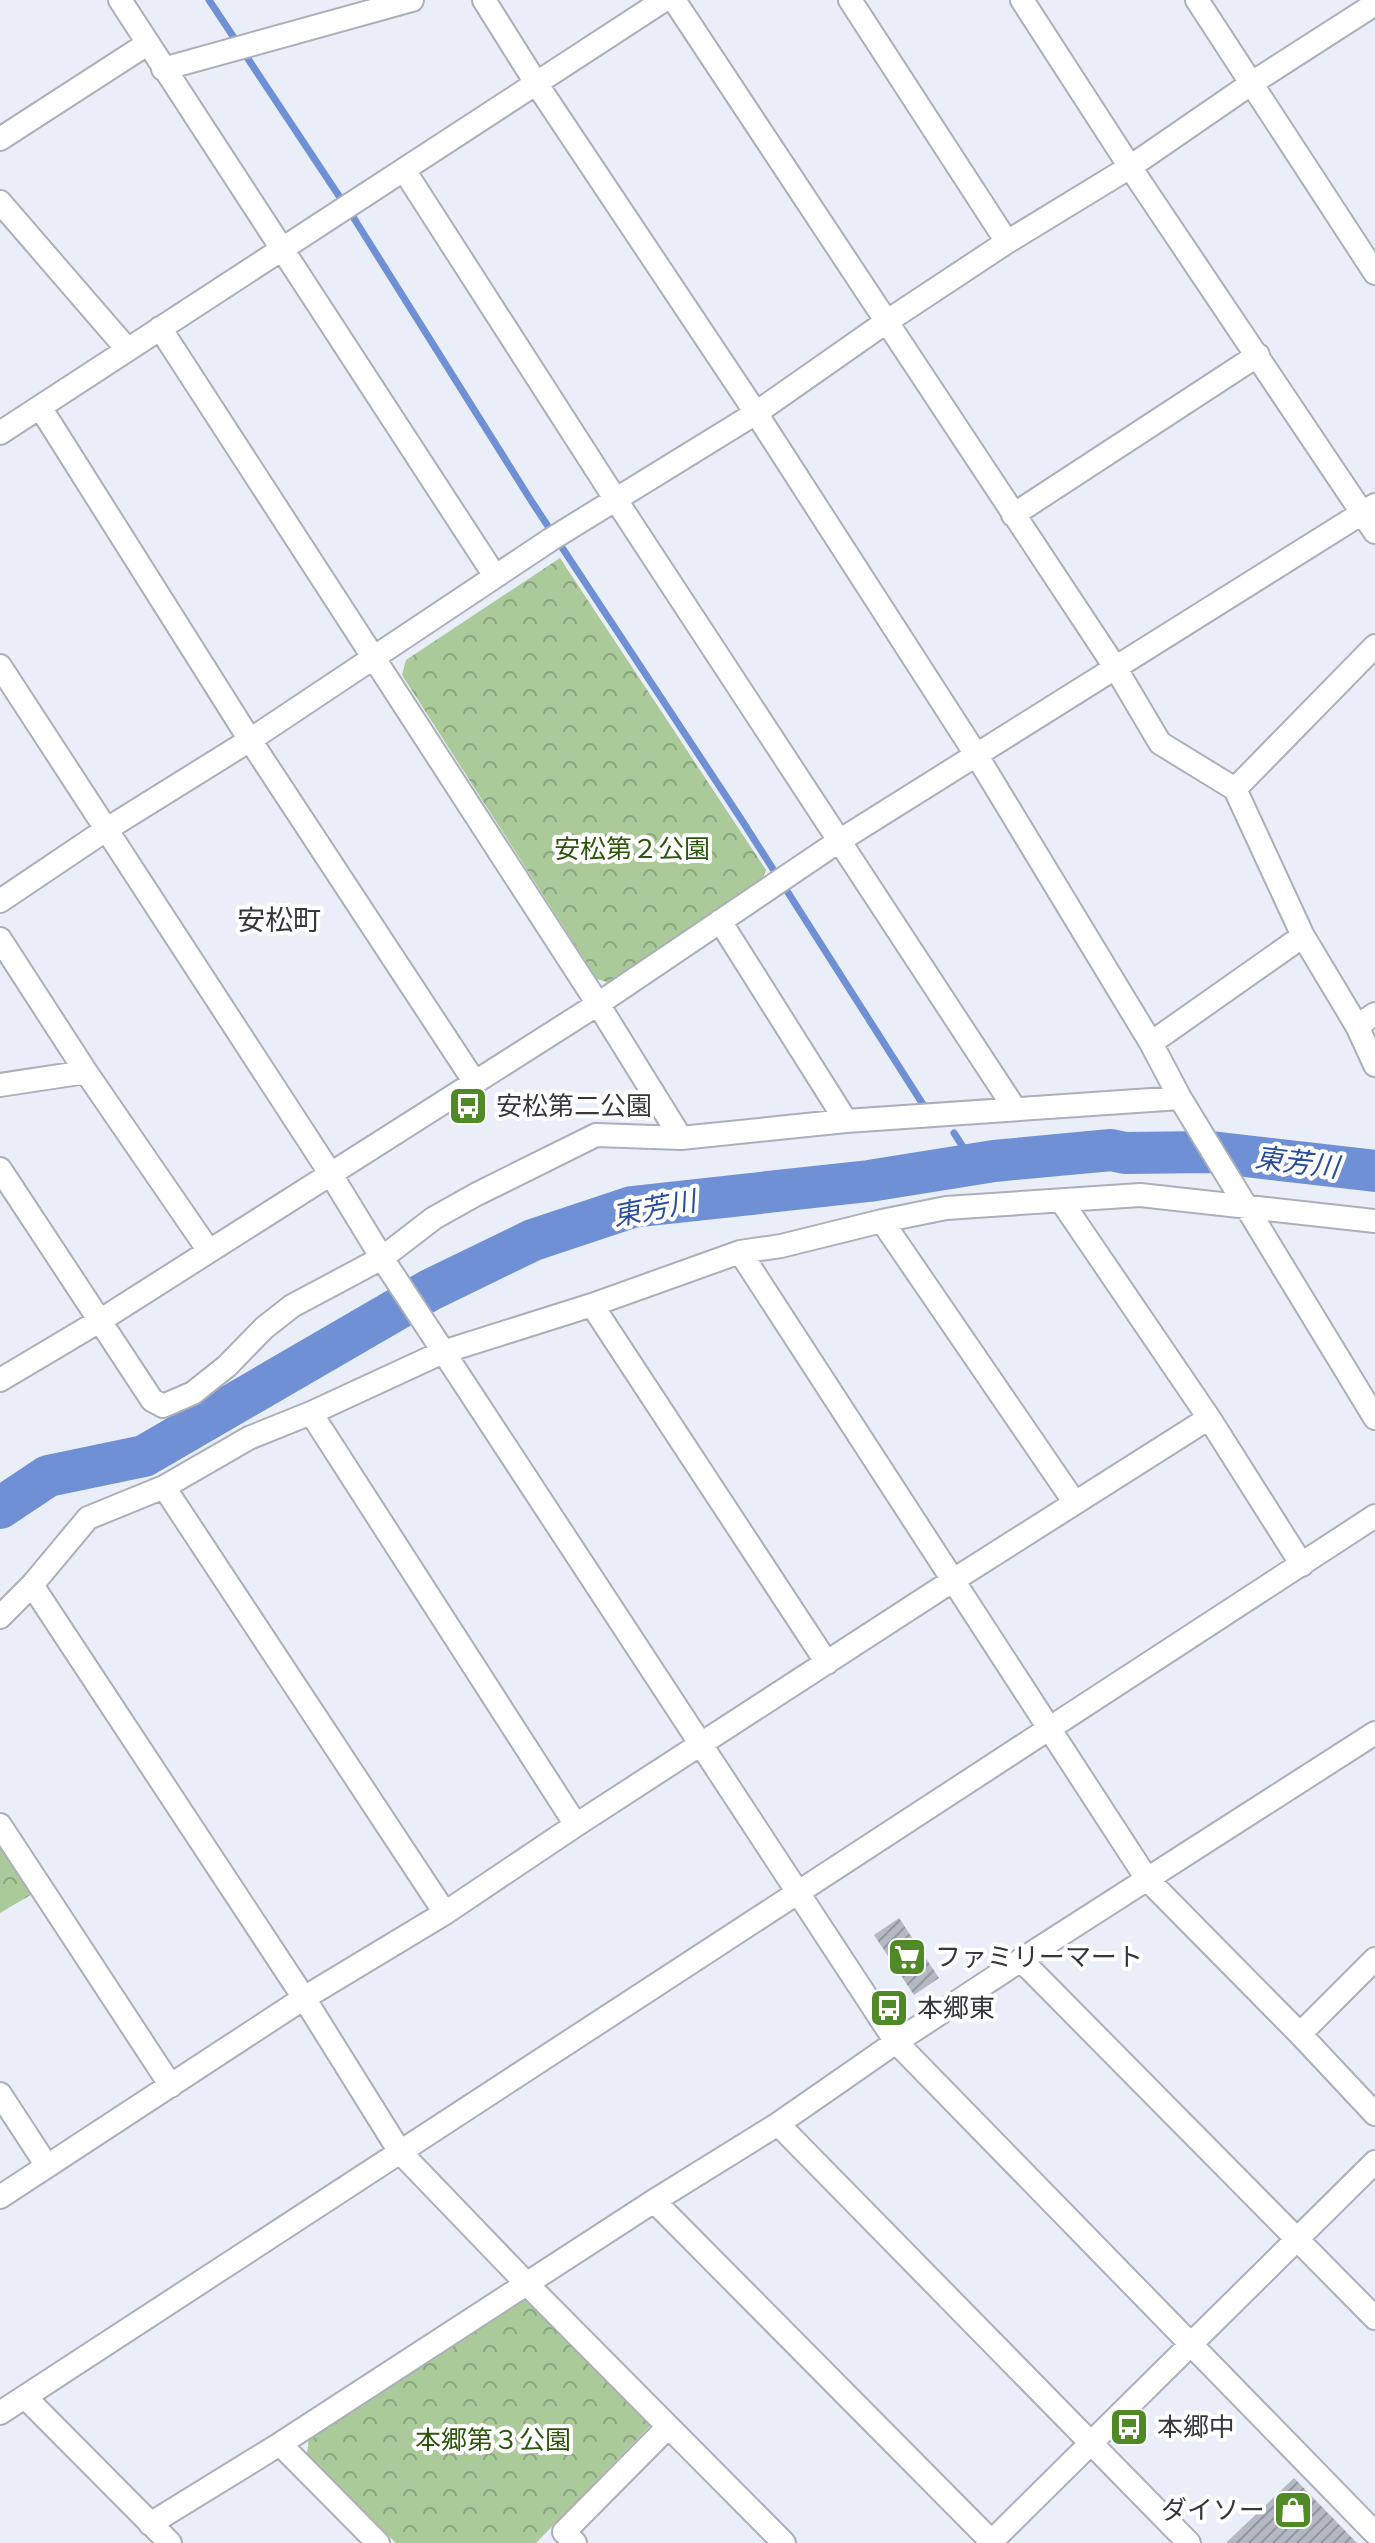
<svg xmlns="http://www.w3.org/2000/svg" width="1375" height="2543" viewBox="0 0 1375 2543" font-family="Montserrat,'Noto Sans JP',sans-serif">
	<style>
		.park { fill: url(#park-crowns) }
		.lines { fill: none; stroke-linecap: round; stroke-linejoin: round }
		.stream { stroke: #6f90d5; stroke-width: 7 }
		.river { stroke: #6f90d5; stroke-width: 42 }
		.building { fill: url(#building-hatch) }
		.minor-casing { stroke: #aaafb9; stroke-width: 26 }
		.minor { stroke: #fff; stroke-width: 22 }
		.labels { text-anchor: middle; stroke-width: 8; stroke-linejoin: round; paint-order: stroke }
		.park-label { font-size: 26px; fill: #2c560b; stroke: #fff }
		.poi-label { font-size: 26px; fill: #35373b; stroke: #fff; text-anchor: start }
		.neighbourhood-label { font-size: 28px; fill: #35373b; stroke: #fff }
		.water-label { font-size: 28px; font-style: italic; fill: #294d9e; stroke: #fff }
	</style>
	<defs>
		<pattern id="park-crowns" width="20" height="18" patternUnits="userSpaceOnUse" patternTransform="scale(2)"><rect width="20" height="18" fill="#aaca9a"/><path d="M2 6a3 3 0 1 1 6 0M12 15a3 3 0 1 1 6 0" fill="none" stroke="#8ba57f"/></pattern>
		<pattern id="building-hatch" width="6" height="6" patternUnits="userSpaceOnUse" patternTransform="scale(2)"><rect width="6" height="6" fill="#b3b8c2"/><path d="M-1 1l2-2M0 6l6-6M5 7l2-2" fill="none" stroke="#92969f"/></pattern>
	</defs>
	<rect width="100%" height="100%" fill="#e9eef9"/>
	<path class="park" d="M560,558l206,312 -7,16 -149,97 -13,-4 -195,-304 4,-15z
		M0,1840l34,53 -34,20z
		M523,2299l16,2 112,124 -115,118h-140l-89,-89 2,-16z"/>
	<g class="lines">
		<path class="stream" d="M209,0l146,220 177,282 211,320 181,284
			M954,1133l20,31"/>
		<path class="river" d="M0,1508l48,-32 96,-20 286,-166 103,-50 99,-33 237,-26 125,-20 117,-11 14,3 86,-1 164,19"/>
	</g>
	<path class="building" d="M899,1918l40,60 -25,17 -40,-60z
		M1294,2478l63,65h-131z"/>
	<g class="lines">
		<defs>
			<path id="minor" d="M120,0l375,576
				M484,0l52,83 220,330 221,343 174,287 29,55 195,320
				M674,0l441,667 45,76 75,46 68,147 54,90 18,39
				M850,0l157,242
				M1022,0l108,167 245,365
				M1197,0l178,273
				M163,69l249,-69
				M0,139l147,-95
				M404,170l212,330 399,609
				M0,202l127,147
				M160,328l438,676 83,134
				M40,407l210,333 224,341
				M0,433l664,-433
				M1013,515l245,-160
				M0,666l330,507 52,85 514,784 479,491
				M1235,789l140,-143
				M0,901l107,-72 143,-89 300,-200 206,-127 130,-91 121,-80 123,-75 122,-84 123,-79
				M720,921l126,200
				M0,939l86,133 123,179
				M1357,1026l18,-12
				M1151,1043l152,-107
				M0,1085l86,-13
				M0,1169l152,231 11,6 30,-13 34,-27 37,-38 28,-22 90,-48 52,-40 43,-24 119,-59 85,3 165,-17 334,-23
				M1062,1202l147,216 93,147
				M882,1221l193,282
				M740,1252l407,627 153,155 75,80
				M592,1305l235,358
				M0,1380l101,-60 497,-316 241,-163 536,-336
				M311,1413l265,412
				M164,1487l281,426
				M32,1585l272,413 96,154 127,132 257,259
				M0,1617l32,-32 56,-67 76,-31 85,-49 62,-25 132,-61 149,-47 148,-53 41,-6 101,-25 64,-13 194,-13 235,26
				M0,1825l171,261
				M1021,1960l354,358
				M1300,2034l75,-75
				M0,2094l47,72
				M778,2124l411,419
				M0,2197l304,-199 141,-85 131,-88 376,-244 257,-163
				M654,2201l339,342
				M25,2397l145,146
				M0,2413l1375,-897
				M280,2444l98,99
				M150,2524l130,-80 374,-243 124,-77 118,-82 125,-82 354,-227
				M575,2543l-11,-11 104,-105
				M990,2543l385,-381"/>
		</defs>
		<use href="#minor" class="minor-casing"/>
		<use href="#minor" class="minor"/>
	</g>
	<defs>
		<symbol id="bus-square" viewBox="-11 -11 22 22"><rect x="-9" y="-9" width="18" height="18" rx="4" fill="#4f8a27" stroke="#fff"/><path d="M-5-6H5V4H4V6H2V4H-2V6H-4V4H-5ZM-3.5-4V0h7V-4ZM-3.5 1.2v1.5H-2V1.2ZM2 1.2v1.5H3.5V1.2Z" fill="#fff"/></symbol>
		<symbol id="supermarket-square" viewBox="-11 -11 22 22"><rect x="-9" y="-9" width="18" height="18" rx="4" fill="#4f8a27" stroke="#fff"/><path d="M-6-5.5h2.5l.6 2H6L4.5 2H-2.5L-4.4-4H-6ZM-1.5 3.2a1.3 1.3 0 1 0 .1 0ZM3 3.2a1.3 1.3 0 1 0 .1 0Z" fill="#fff"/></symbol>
		<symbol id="shop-square" viewBox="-11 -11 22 22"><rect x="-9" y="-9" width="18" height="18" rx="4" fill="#4f8a27" stroke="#fff"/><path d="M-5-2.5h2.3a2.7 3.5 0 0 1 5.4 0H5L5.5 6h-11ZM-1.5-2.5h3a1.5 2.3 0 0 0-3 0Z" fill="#fff"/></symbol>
	</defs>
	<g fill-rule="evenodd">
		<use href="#bus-square" x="446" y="1084" width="44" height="44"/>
		<use href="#supermarket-square" x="885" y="1935" width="44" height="44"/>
		<use href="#bus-square" x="867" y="1986" width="44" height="44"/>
		<use href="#bus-square" x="1107" y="2405" width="44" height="44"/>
		<use href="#shop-square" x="1271" y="2488" width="44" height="44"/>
	</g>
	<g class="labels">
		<g class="park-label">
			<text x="632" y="858">安松第２公園</text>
			<text x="493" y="2449">本郷第３公園</text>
		</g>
		<g class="poi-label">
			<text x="496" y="1115">安松第二公園</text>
			<text x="935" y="1966">ファミリーマート</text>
			<text x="917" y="2017">本郷東</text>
			<text x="1157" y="2436">本郷中</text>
			<text x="1265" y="2519" text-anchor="end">ダイソー</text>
		</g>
		<g class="neighbourhood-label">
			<text x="279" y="930">安松町</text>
		</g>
		<g class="water-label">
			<text transform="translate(1297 1162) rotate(7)" y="10">東芳川</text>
			<text transform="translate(654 1208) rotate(-11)" y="10">東芳川</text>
		</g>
	</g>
</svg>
